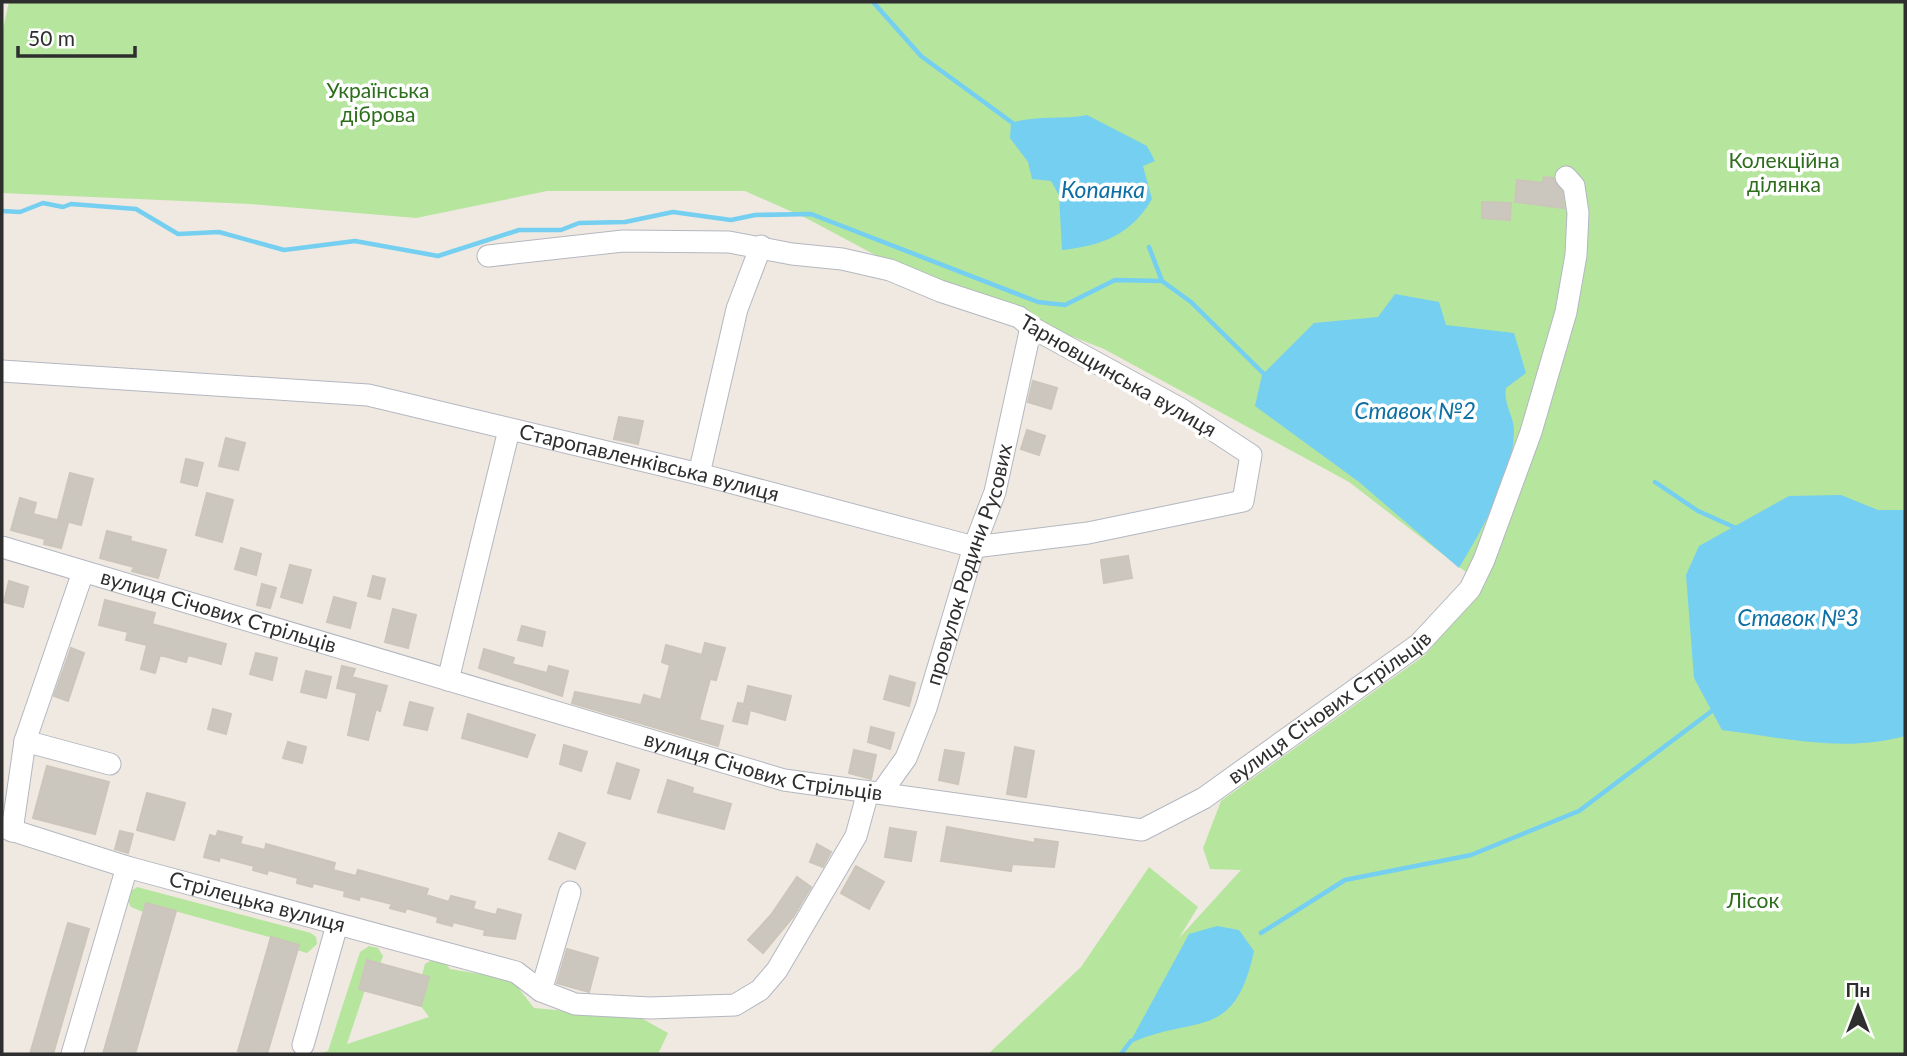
<svg xmlns="http://www.w3.org/2000/svg" width="1907" height="1056" viewBox="0 0 1907 1056" font-family="Lato,sans-serif">
	<style>
		.green { fill: #b6e59e }
		.water { fill: #75cff0 }
		.lines { fill: none; stroke-linecap: round; stroke-linejoin: round }
		.stream { stroke: #75cff0; stroke-width: 4.5 }
		.building { fill: #cbc7bf; stroke: #cbc5ba; stroke-width: 2 }
		.minor-casing { stroke: #b4b7c1; stroke-width: 23 }
		.minor { stroke: #fff; stroke-width: 21 }
		.labels { text-anchor: middle; stroke-width: 7; stroke-linejoin: round; paint-order: stroke }
		.park-label { font-size: 21px; fill: #2c6e1b; stroke: #fff }
		.street-label { font-size: 21px; fill: #2e2e2e; stroke: #fff }
		.water-label { font-size: 23px; font-style: italic; fill: #0d6fa3; stroke: #fff }
	</style>
	<rect width="100%" height="100%" fill="#efe9e1"/>
	<path class="green" d="M9,2h1896v1052h-917l93,-87 68,-100 49,40 -19,31 62,-68 -31,-1 -7,-21 18,-47 204,-146 59,-69 -135,-104 -245,-133 -197,-77 -101,-54 -61,-27h-198l-131,27 -166,-14 -248,-11v-160z
		M137,887l174,46 5,4 1,7 -10,9 -10,-3 1,-5 -152,-42 -3,9 -12,-5 -3,-6 3,-10z
		M369,946l9,2 5,8 -3,8 -13,-4 -8,28 6,2 -18,54 82,-27 -8,-11 8,-28 -7,-3 3,-11c9,-6 19,-5 25,5l30,5 36,-2 -3,9 21,27 107,10 27,15 -10,21h-340l10,-3 32,-99z"/>
	<path class="water" d="M1087,115l60,31 8,15 -12,5 9,33c-20,35 -50,47 -90,51l-3,-55 -8,-14 -19,-2 -4,-17 -18,-24 1,-15c25,-8 51,-3 76,-8z
		M1395,294l44,8 7,23 68,8 12,40 -20,15c-3,16 8,28 8,43 0,44 -33,100 -55,137l-100,-86 -104,-76 7,-31 52,-52 64,-6z
		M1841,495l37,15h27v226c-62,17 -120,2 -183,-6l-28,-52 -8,-103 13,-29 90,-50z
		M1217,926l22,4 15,21c-20,93 -59,62 -125,93l60,-110z"/>
	<g class="lines">
		<path class="stream" d="M873,2l48,54 93,68
			M2,211l18,1 23,-9 20,4 8,-3 65,5 42,25 41,-2 65,18 71,-9 83,15 81,-26h42l18,-7 46,-1 48,-10 58,8 24,-5 56,-1 227,88 27,3 50,-25 47,1 29,21 76,75
			M1149,247l13,34
			M1655,482l43,29 38,17
			M1261,933l84,-53 126,-25 108,-44 138,-104
			M1121,1054l10,-13"/>
	</g>
	<path class="building" d="M1544,177l9,1 9,14 2,16 -49,-6 2,-22 26,3z
		M1482,202l29,1 -1,17 -28,-2z
		M1033,381l24,7 -6,21 -23,-7z
		M619,417l24,4 -5,23 -24,-5z
		M1027,430l18,6 -6,19 -18,-6z
		M226,438l19,5 -7,27 -19,-4z
		M186,459l17,4 -6,23 -16,-4z
		M70,473l23,6 -12,46 -23,-6z
		M207,493l26,7 -11,42 -26,-7z
		M20,498l16,5 -3,11 35,9 -7,25 -17,-4 1,-5 -34,-9z
		M107,531l24,6 -1,4 36,9 -8,28 -26,-7 2,-4 -34,-9z
		M241,548l20,6 -5,21 -21,-6z
		M1128,556l4,22 -28,5 -3,-23z
		M290,565l21,5 -9,33 -21,-6z
		M373,576l12,3 -5,20 -12,-3z
		M9,581l19,6 -5,20 -19,-5z
		M262,584l14,4 -6,20 -13,-3z
		M334,597l22,6 -6,25 -23,-6z
		M105,600l50,13 -3,11 74,20 -5,20 -33,-9 -2,7 -26,-7 -5,18 -14,-4 6,-24 -21,-5 2,-8 -29,-7z
		M393,609l23,6 -8,33 -23,-6z
		M522,626l23,6 -3,14 -24,-6z
		M705,643l20,5 -9,32 -6,-1 -11,41 24,6 -5,20 -146,-43 3,-11 66,13 3,-10 17,5 9,-35 -8,-3 4,-17 36,10z
		M71,648l13,5 -16,48 -14,-5z
		M484,649l30,9 -2,6 35,9 2,-7 19,5 -6,25 -83,-28z
		M256,653l21,5 -5,22 -22,-6z
		M342,666l13,3 -3,8 35,9 -7,25 -4,-2 -8,31 -20,-5 9,-42 -20,-5z
		M306,671l25,6 -5,21 -25,-6z
		M890,676l25,7 -6,23 -25,-7z
		M748,686l43,10 -6,24 -35,-10 -3,14 -14,-3 5,-18 6,1z
		M410,702l23,6 -6,22 -23,-5z
		M213,709l18,5 -5,20 -18,-5z
		M468,714l67,21 -8,22 -65,-19z
		M871,727l23,6 -4,16 -22,-7z
		M288,742l18,5 -4,16 -19,-5z
		M564,745l23,7 -6,19 -21,-7z
		M1015,747l19,4 -8,46 -19,-3z
		M854,750l22,5 -5,24 -22,-6z
		M945,750l19,3 -6,31 -19,-4z
		M617,763l22,7 -9,29 -22,-6z
		M47,766l62,16 -14,52 -62,-16z
		M668,780l25,8 -1,5 39,11 -7,25 -66,-17z
		M147,793l38,10 -11,37 -37,-10z
		M947,827l88,16v-4l23,3 -4,25 -42,-3 -1,7 -70,-10z
		M890,828l26,4 -5,29 -26,-4z
		M120,831l13,3 -5,19 -13,-4z
		M218,831l24,6 -2,7 25,6 1,-6 69,19 -2,7 23,6 2,-6 70,19 -2,6 23,7 2,-6 24,6 -2,7 23,6 2,-6 23,6 -6,24 -31,-4 1,-5 -32,-8 -1,4 -15,-4 1,-5 -32,-9 -1,4 -8,-2 -7,-2 2,-4 -32,-8 -1,4 -15,-4 1,-5 -32,-8 -1,4 -15,-4 1,-5 -30,-8 -1,4 -14,-4 1,-4 -34,-9 -1,4 -15,-4 6,-22 6,2z
		M559,833l26,10 -10,26 -26,-10z
		M817,844l14,8 -8,15 -13,-5z
		M856,866l28,16 -15,27 -28,-16z
		M797,877l14,10 -18,30 -30,36 -15,-13 23,-25z
		M146,903l30,8 -41,143h-32z
		M68,923l21,6 -36,125h-23z
		M271,937l28,8 -32,109h-18l-11,-3z
		M567,949l31,9 -9,34 -32,-9z
		M367,960l62,17 -8,29 -62,-17z"/>
	<g class="lines">
		<defs>
			<g id="minor">
				<path id="s1" d="M2,371l366,24 331,79 275,73 114,-14 155,-32 8,-46 -70,-46 -150,-82 -12,-10 -79,-26 -50,-21 -48,-11 -50,-5 -63,-12 -106,-1 -135,15"/>
				<path d="M699,474l38,-165 24,-63"/>
				<path id="s2" d="M2,547l782,233 358,50 62,-32 215,-154 51,-55 14,-29 47,-128 35,-120 10,-57 2,-42 -4,-27 -8,-9"/>
				<path d="M448,680l61,-250"/>
				<path d="M25,741l85,23"/>
				<path id="s3" d="M881,793l25,-35 20,-50 48,-161 21,-55 36,-165"/>
				<path id="s4" d="M2,827l125,40 389,105 25,19 34,13 75,4 85,-3 25,-15 17,-20 79,-134 12,-44"/>
				<path d="M12,831l13,-90 58,-169"/>
				<path d="M541,991l29,-99"/>
				<path d="M303,1045l34,-120"/>
				<path d="M72,1054l55,-187"/>
			</g>
		</defs>
		<use href="#minor" class="minor-casing"/>
		<use href="#minor" class="minor"/>
	</g>
	<g class="labels">
		<g class="park-label">
			<text x="378" y="98">Українська<tspan x="378" dy="24">діброва</tspan></text>
			<text x="1784" y="168">Колекційна<tspan x="1784" dy="24">ділянка</tspan></text>
			<text x="1753" y="908">Лісок</text>
		</g>
		<g class="street-label">
			<text transform="translate(1118 376) rotate(30)" y="7">Тарновщинська вулиця</text>
			<text dy="7" stroke="none"><textPath href="#s1" startOffset="656">Старопавленківська вулиця</textPath></text>
			<text dy="7" stroke="none"><textPath href="#s3" startOffset="247">провулок Родини Русових</textPath></text>
			<text dy="7" stroke="none"><textPath href="#s2" startOffset="226">вулиця Січових Стрільців</textPath></text>
			<text dy="7" stroke="none"><textPath href="#s2" startOffset="1402">вулиця Січових Стрільців</textPath></text>
			<text dy="7" stroke="none"><textPath href="#s2" startOffset="793">вулиця Січових Стрільців</textPath></text>
			<text dy="7" stroke="none"><textPath href="#s4" startOffset="266">Стрілецька вулиця</textPath></text>
		</g>
		<g class="water-label">
			<text x="1103" y="198">Копанка</text>
			<text x="1415" y="419">Ставок №2</text>
			<text x="1798" y="626">Ставок №3</text>
		</g>
	</g>
	<rect width="1907" height="1056" fill="none" stroke="#2e2e2e" stroke-width="7"/>
	<g transform="translate(1858 1007)" stroke="#ffffff" stroke-width="5" paint-order="stroke">
	<path d="M0-5L12 26L0 18L-12 26Z" fill="#2e2e2e"/>
	<text y="-10" font-size="19" font-weight="bold" text-anchor="middle" fill="#2e2e2e">Пн</text>
	</g>
	<path d="M18 46v10h117v-10" fill="none" stroke="#2e2e2e" stroke-width="3.5"/>
	<text x="28" y="46" font-size="21" fill="#2e2e2e" stroke="#ffffff" stroke-width="5" paint-order="stroke">50 m</text>
</svg>
